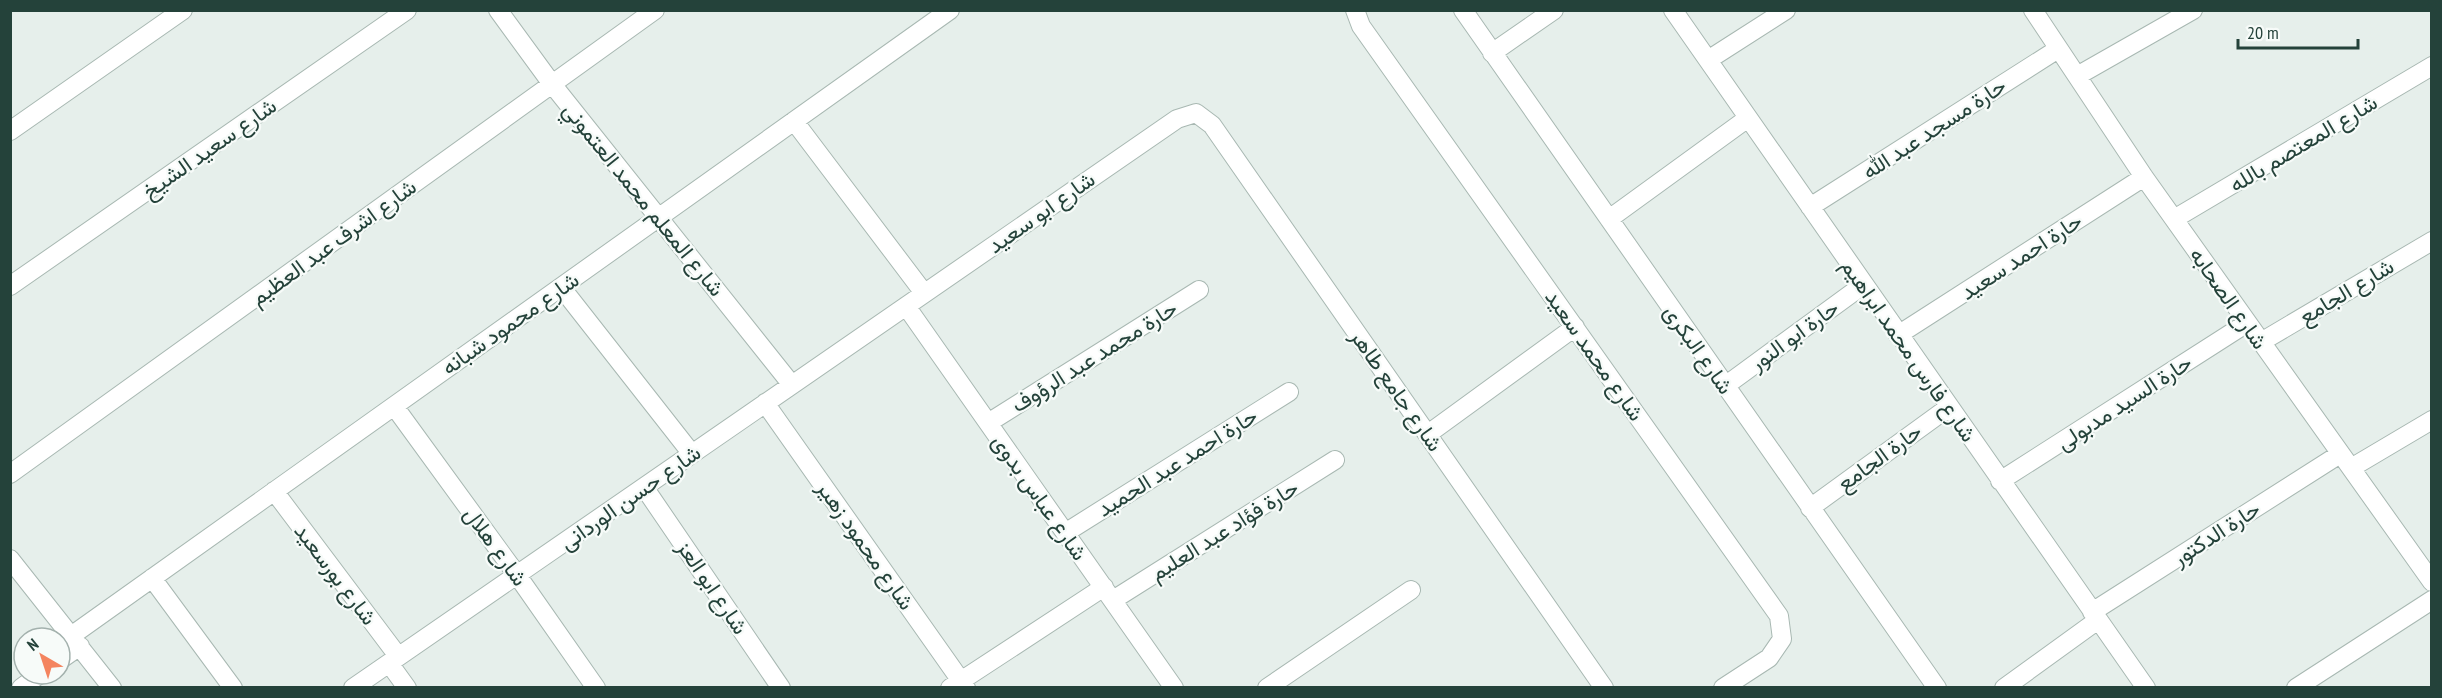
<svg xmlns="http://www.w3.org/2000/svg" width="2442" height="698" viewBox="0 0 2442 698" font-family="'PT Sans Narrow',Vazirmatn,sans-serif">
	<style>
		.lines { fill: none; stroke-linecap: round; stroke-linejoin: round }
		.minor-casing { stroke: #a8b8b2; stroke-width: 20 }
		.minor { stroke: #fff; stroke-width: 18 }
		.labels { text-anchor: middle; stroke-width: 4.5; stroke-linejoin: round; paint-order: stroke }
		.street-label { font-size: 22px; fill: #24423a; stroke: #f7fbf9 }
	</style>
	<rect width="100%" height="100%" fill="#e6efeb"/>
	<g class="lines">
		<defs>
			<path id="minor" d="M498,10l54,74 240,301
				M1355,10l6,16 418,590 3,23 -13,19 -46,30
				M1463,10l474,678
				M1673,10l473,678
				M2033,10l111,167 288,405
				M1492,53l62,-43
				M1708,60l78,-50
				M2077,76l116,-66
				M794,121l130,172
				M10,131l173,-121
				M1810,207l248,-158
				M1609,219l139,-101
				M2174,219l258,-153
				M10,286l397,-276
				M561,287l131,167
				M906,306l268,382
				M1898,335l246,-158
				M2261,342l171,-101
				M1725,386l138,-101
				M765,403l201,285
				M394,406l123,169 79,113
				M988,423l211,-133
				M1428,434l147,-107
				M2351,468l81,-48
				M10,474l645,-464
				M2000,481l247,-158
				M644,487l137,201
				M274,491l124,165
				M1810,508l139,-101
				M1065,533l224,-141
				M10,559l102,129
				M152,578l81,110
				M1113,600l222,-140
				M2092,612l248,-158
				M71,636l879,-626
				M60,660l20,-14
				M389,663l18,25
				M21,688l19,-14
				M353,688l824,-569 19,-6 16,12 392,563
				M950,688l154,-101
				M1267,688l144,-98
				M2004,688l94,-68
				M2296,688l136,-88"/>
		</defs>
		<use href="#minor" class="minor-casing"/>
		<use href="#minor" class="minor"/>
	</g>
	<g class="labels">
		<g class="street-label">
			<text transform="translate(1934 128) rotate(-33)" y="8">حارة مسجد عبد الله</text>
			<text transform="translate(2303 143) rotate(-31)" y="8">شارع المعتصم بالله</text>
			<text transform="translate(209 148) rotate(-35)" y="8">شارع سعيد الشيخ</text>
			<text transform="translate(644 199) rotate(51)" y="8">شارع المعلم محمد العتموني</text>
			<text transform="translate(1041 212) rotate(-35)" y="8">شارع ابو سعيد</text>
			<text transform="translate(333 242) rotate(-36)" y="8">شارع اشرف عبد العظيم</text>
			<text transform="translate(2021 256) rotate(-33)" y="8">حارة احمد سعيد</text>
			<text transform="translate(2346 291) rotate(-31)" y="8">شارع الجامع</text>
			<text transform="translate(2229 298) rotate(55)" y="8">شارع الصحابه</text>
			<text transform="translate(510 323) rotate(-35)" y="8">شارع محمود شبانه</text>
			<text transform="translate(1794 335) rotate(-36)" y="8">حارة ابو النور</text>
			<text transform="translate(1699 349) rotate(55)" y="8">شارع البكرى</text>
			<text transform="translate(1909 350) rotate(55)" y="8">شارع فارس محمد ابراهيم</text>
			<text transform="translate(1595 355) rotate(55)" y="8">شارع محمد سعيد</text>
			<text transform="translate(1094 356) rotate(-32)" y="8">حارة محمد عبد الرؤوف</text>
			<text transform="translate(1397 390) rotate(55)" y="8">شارع جامع طاهر</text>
			<text transform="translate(2124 402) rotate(-33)" y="8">حارة السيد مدبولى</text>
			<text transform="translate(1879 457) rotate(-36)" y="8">حارة الجامع</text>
			<text transform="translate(1177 462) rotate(-32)" y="8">حارة احمد عبد الحميد</text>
			<text transform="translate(630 497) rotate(-35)" y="8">شارع حسن الوردانى</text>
			<text transform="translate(1040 497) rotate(55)" y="8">شارع عباس بدوى</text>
			<text transform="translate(1224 530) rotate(-32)" y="8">حارة فؤاد عبد العليم</text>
			<text transform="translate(2216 533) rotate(-33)" y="8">حارة الدكتور</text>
			<text transform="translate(866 545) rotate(55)" y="8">شارع محمود زهير</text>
			<text transform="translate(496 546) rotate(54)" y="8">شارع هلال</text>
			<text transform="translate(336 574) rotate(53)" y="8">شارع بورسعيد</text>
			<text transform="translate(713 587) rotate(56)" y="8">شارع ابو العز</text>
		</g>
	</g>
	<rect width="2442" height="698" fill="none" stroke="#24423a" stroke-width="24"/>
	<g transform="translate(42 656) rotate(321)"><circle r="28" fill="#f7fbf9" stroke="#a3b1ad" stroke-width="1.5"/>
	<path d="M0-4.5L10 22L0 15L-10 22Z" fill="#f4845f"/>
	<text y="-9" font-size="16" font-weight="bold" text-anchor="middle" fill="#24423a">N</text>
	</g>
	<path d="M2238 39v9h120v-9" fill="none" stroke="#24423a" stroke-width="3"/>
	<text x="2247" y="39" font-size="18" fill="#24423a" stroke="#f7fbf9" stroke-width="4.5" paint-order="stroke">20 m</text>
</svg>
